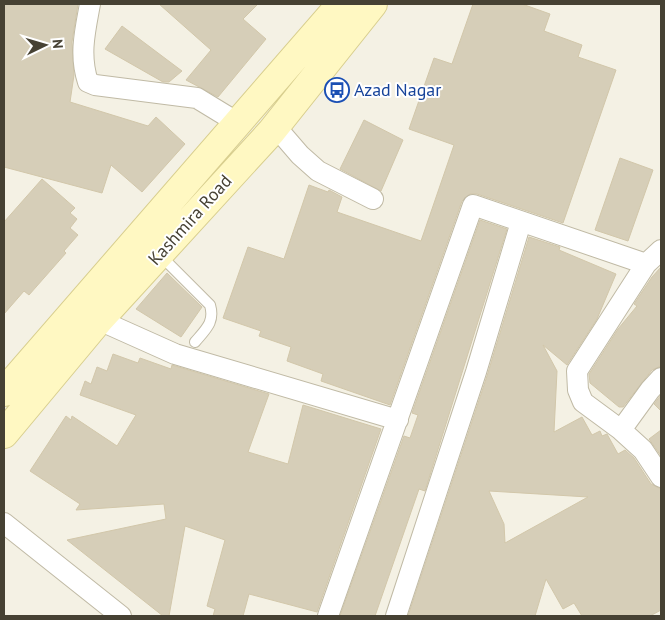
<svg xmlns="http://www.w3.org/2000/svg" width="665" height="620" viewBox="0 0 665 620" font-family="'PT Sans',sans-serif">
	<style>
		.building { fill: #d6ceb8; stroke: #d2c7aa; fill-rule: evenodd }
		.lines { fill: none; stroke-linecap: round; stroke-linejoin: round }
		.lane-casing { stroke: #c0baa5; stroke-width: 12 }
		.street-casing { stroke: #c0baa5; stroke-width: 22 }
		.secondary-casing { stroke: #d8ce8e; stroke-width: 30 }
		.lane { stroke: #fff; stroke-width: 10 }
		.street { stroke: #fff; stroke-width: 20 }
		.secondary { stroke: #fff8c2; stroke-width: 28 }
		.labels { text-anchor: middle; stroke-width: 4; stroke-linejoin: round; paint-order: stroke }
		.transit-label { font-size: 18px; fill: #164399; stroke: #fff; text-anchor: start }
		.street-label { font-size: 18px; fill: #464133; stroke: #fff }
	</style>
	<rect width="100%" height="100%" fill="#f4f1e4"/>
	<path class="building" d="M4,4h74l-6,38 2,33 -4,27 78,24 8,-9 29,27 -43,48 -31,-27 -9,28 -98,-26z
		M159,4h99l-15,15 23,20 -48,58 -32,-17 25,-30z
		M473,4h49l28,10 -6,17 38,14 -4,12 38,13 -53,153 -86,-29h-7l-8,7 -72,204 -69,-24 2,-7 -36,-13 4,-14 -32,-11 2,-5 -38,-13 25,-71 36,12 25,-74 19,7 1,-2 13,7 -5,15 84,29 33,-96 -45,-16 25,-71 18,6z
		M122,26l60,45 -13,11h-6l-58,-33z
		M364,120l39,20 -22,51 -41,-22z
		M620,158l33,12 -25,71 -33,-11z
		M42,179l33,29 -5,5 7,6 -7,9 8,7 -14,16 2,2 -37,42 -5,-4 -20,23v-92z
		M480,220l27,9 -82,262 -6,-2 -44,127h-35l64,-180 6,2 8,-23 -6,-2z
		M529,237l31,10 -1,3 57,24 -19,45 -30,46 -24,-20 14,26 -3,61 28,-15 10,18 8,-4 2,5 5,-2 11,20 7,-4 9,8 17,26 10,5v121l-11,6h-68l-8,-13 -11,6 -17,-30 -11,37h-127l79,-240zM489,491l99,6 -83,46 -1,-19z
		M661,267v99l-9,4 -29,37h-4l-29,-24 -1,-9 29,-45 19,-23 -3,-2 18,-27z
		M167,273l35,34 -21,30 -45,-28z
		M113,354l25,9 2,-5 31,11 1,-4 97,29 -21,58 40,12 15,-59 78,24 -64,183 -68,-18 -6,22h-30l2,-7 -8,-3 18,-66 -40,-14 -16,90h-6l-96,-76 99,-21 -2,-15 -88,6 4,-6 -50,-33 36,-55 5,4 1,-4 45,30 19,-31 -56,-20 5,-14 6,3 6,-17 10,4z
		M661,395v16l-7,-7z
		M661,430v26l-12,-17z"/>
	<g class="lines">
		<defs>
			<path id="lane" d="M160,255l50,50c5,17 -4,24 -15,37"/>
			<path id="street" d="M90,4c-5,27 -11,51 -2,78l7,3 102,13 41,25
				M275,126l25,29 18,16 55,28
				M646,264l-69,107 1,19 5,12 38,28 22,20 18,27
				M99,320l76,34 223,66
				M621,430l29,-40 11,-12
				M4,523l117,93
				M328,616l145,-411 173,59 15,-14
				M396,616l80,-244 45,-150"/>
			<path id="secondary" d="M4,392l337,-388
				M4,434l95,-114 172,-188 102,-128"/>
		</defs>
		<use href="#lane" class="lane-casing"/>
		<use href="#street" class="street-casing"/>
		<use href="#secondary" class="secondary-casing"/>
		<use href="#lane" class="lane"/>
		<use href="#street" class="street"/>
		<use href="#secondary" class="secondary"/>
	</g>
	<defs>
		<symbol id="bus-ring" viewBox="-11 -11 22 22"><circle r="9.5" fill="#fff" stroke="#1a4fb4" stroke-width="1.5"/><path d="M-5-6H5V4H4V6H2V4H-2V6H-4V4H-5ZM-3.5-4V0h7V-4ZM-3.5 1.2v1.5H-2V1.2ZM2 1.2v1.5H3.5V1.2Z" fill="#1a4fb4"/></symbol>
	</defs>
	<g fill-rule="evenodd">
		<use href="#bus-ring" x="323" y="76" width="28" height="28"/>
	</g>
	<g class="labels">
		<g class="transit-label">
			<text x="354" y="96">Azad Nagar</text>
		</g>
		<g class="street-label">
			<text transform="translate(190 220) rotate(-48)" y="6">Kashmira Road</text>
		</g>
	</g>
	<rect width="665" height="620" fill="none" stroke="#464133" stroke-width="10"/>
	<g transform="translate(45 45) rotate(85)" stroke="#ffffff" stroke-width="4" paint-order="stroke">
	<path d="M0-4L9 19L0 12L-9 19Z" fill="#464133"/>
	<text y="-8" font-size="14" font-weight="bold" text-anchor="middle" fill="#464133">N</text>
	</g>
</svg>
